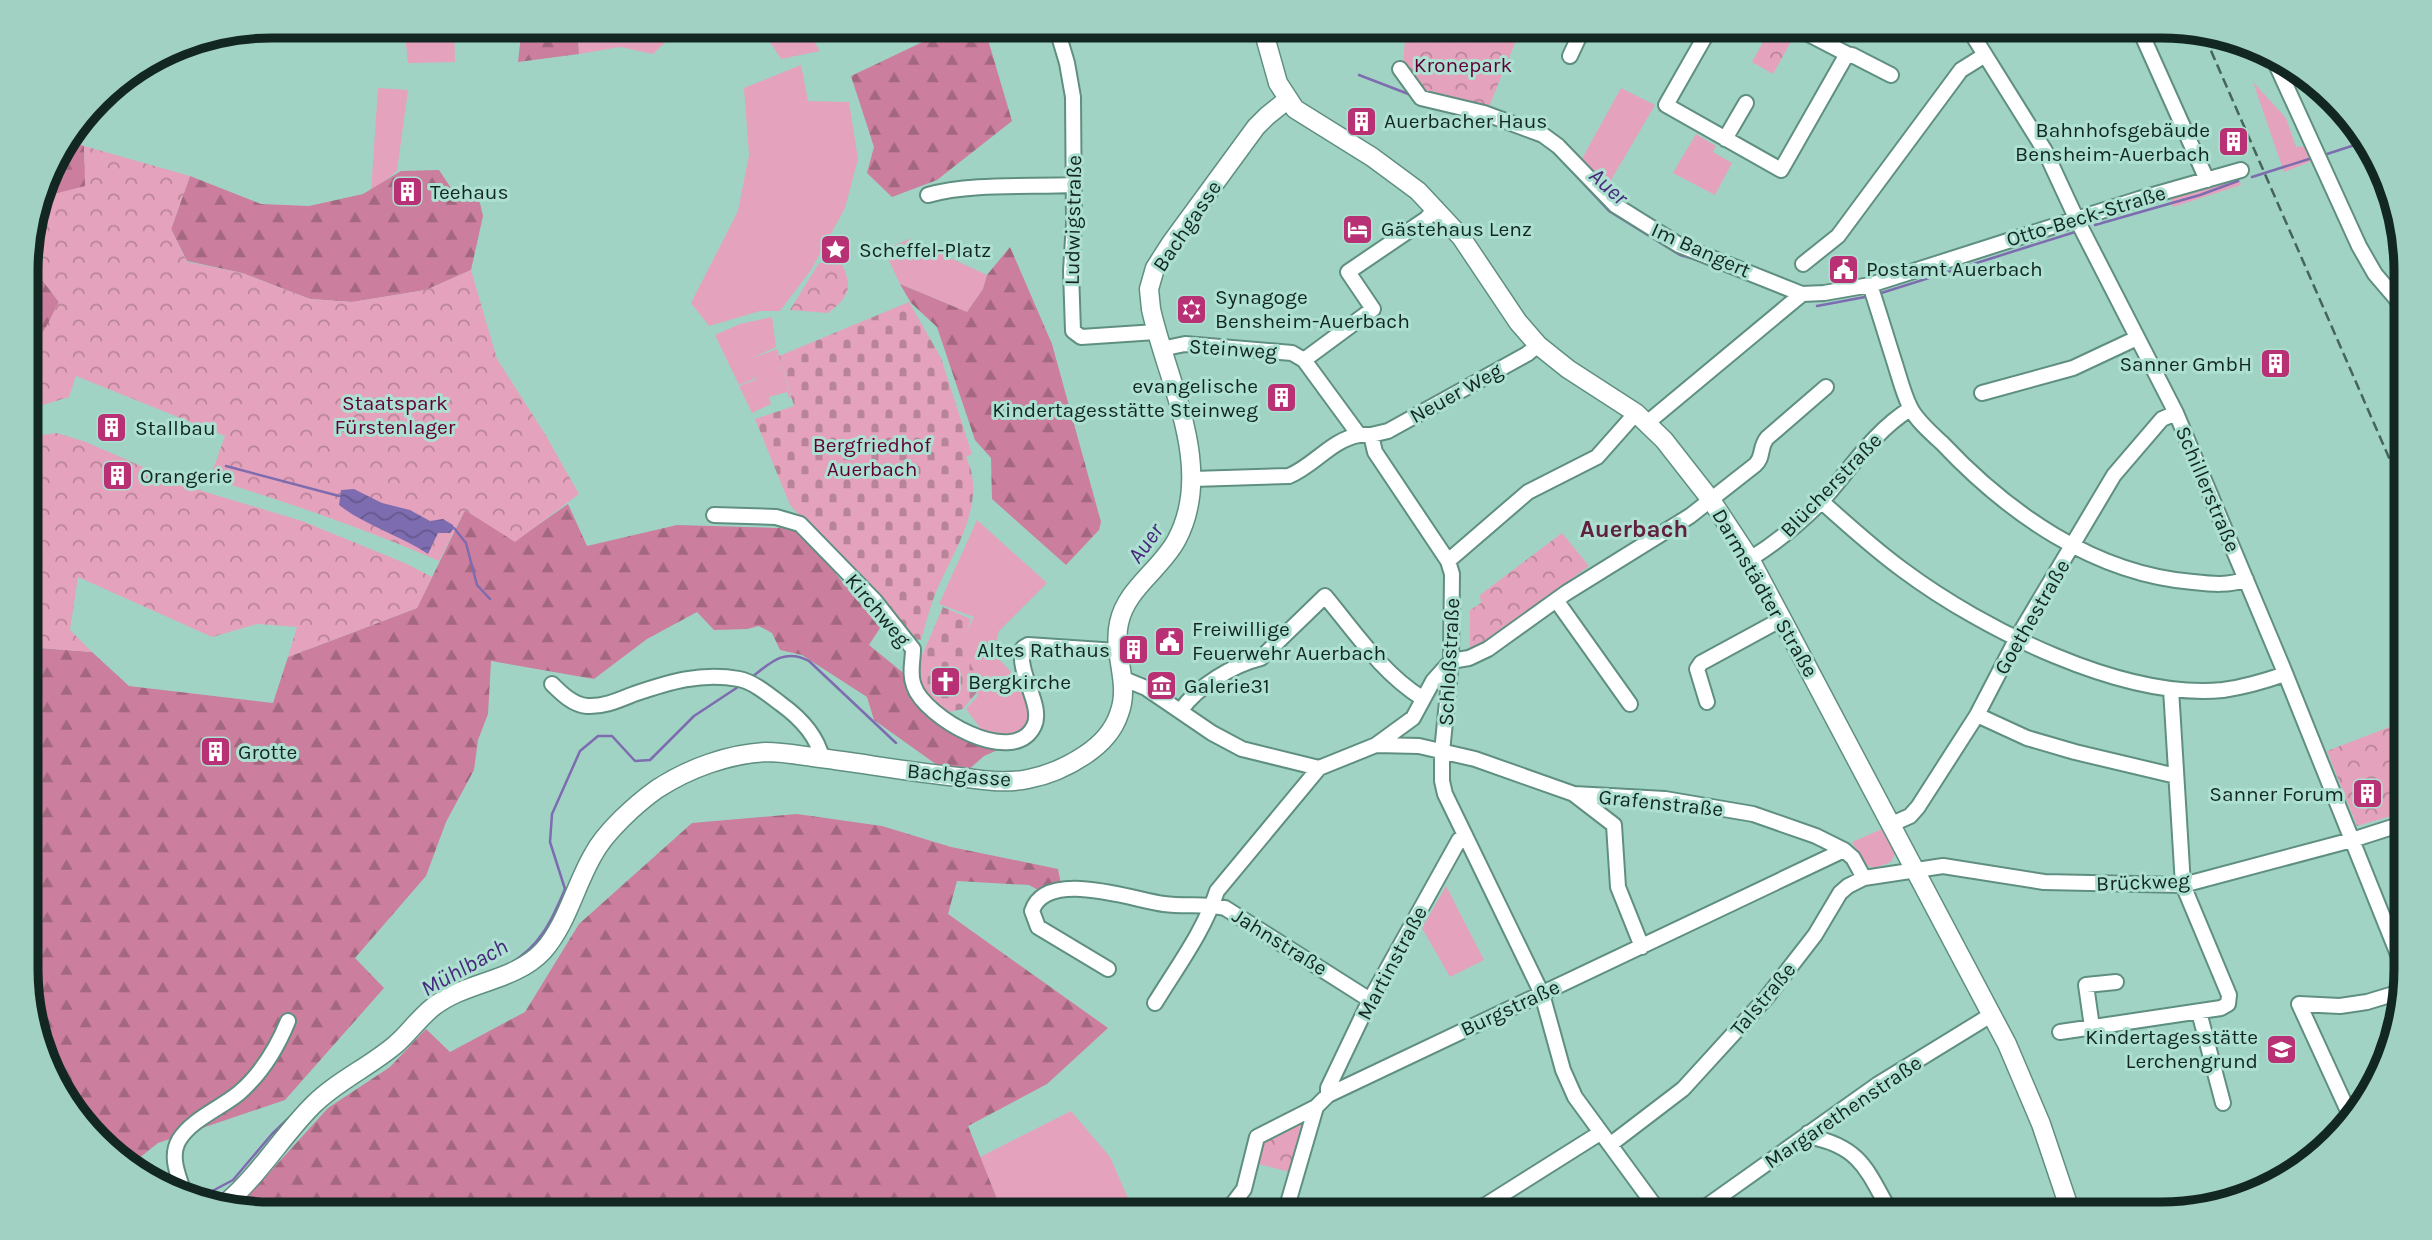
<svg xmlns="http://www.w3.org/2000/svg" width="2432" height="1240" viewBox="0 0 2432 1240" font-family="Karla,sans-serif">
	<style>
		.green { fill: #e5a2bc }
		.forest { fill: url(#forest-firs) }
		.cemetery { fill: url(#cemetery-stones) }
		.park { fill: url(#park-crowns) }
		.water { fill: url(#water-waves) }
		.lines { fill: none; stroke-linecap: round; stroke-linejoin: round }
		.stream { stroke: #7d6caf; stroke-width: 2.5 }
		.minor-casing { stroke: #5f8f81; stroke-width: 18 }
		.major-casing { stroke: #5f8f81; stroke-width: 21 }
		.minor { stroke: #fff; stroke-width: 14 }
		.major { stroke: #fff; stroke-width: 18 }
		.rail { stroke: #45645b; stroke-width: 2.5; stroke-dasharray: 10 5; stroke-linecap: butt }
		.labels { text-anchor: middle; stroke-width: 6; stroke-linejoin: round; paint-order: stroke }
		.park-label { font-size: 21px; fill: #610037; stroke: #ade0d1 }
		.poi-label { font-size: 21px; fill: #132722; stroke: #ade0d1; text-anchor: start }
		.street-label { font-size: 21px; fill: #132722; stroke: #ade0d1 }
		.water-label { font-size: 23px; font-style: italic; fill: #462a7c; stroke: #ade0d1 }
		.quarter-label { font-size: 24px; font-weight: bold; fill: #61203f; stroke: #ade0d1 }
		.rim { fill: none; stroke: #132722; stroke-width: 9 }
	</style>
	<defs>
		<pattern id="forest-firs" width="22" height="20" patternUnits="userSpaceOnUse" patternTransform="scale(1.75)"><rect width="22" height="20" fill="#cb7e9d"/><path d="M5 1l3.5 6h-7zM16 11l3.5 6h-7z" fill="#a46780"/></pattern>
		<pattern id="cemetery-stones" width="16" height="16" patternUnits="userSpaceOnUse" patternTransform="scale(1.75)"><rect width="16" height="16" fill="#e5a2bc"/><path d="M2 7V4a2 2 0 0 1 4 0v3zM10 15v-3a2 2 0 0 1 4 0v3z" fill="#b88498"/></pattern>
		<pattern id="park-crowns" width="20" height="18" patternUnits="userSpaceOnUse" patternTransform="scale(1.75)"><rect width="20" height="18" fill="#e5a2bc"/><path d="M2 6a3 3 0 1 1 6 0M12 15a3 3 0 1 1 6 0" fill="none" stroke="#b88498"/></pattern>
		<pattern id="water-waves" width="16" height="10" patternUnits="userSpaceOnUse" patternTransform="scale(1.75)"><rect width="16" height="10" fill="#7d6caf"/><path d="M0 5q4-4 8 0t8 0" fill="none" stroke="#65598e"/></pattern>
	</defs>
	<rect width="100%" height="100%" fill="#a1d3c4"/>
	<path class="green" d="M404,26h50l1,36 -47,1z
		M577,26h105l-29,28 -33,-7 -41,7z
		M760,26h44l16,25 -39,8z
		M801,65l7,36 41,1 9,57 -13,49 -34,62 -31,41h-20l-51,15 -18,-23 47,-92 11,-56 -5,-67z
		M2253,82l33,36 10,29 11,-1 5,15 -28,11z
		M378,88l30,2 -11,81 -26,21z
		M1621,88l34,17 -51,87 -25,-28z
		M1696,134l20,12 -3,6 19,11 -17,32 -42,-22z
		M2239,178l2,7 -68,22 -4,-13 25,-1z
		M909,239l78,36 -4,14 -16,23 -67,-28 -16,-34z
		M772,317l4,30 -26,12 27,-10 14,49h-2l-2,-6 -18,5 2,7 -19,9 -13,-27 16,-6 -1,-6v5l-15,6 -24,-50 25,-11z
		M977,520l70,63 -48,48 -6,22 21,22 6,1c6,17 24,53 -4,61 -8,2 -20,0 -29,0l-21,-28 11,-12 2,-9 -19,-44 14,-27 -35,-13z
		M1882,829l13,25 -4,8 -16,6 -10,-3 -13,-23z
		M1446,886l38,74 -34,17 -28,-49z
		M1071,1111l39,46 25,57h-132l-23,-57z"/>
	<path class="forest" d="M522,26h55l2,28 -61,8z
		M928,26h56l28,95 -75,59 -45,17 -25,-24 7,-26 -23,-71 80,-38z
		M68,141l16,5 2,41 -44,10 9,-34z
		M439,170l16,24 24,5 4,17 -12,54 -45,20 -74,12 -42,-3 -68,-26 -55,-12 -16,-32 19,-53 71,28 48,2 54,-12 38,-23z
		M1010,247l42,97 49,178 -2,8 -33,35 -74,-66 -1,-41 -16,-18 -38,-113 -26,-24 -11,-19 67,28 16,-23 4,-14z
		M27,260l32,42c-8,15 -16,40 -32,46z
		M568,504l19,42 90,-21 100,3 18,-3 44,46 -3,3 44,54 -11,17 38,31 27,43 31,21 35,9 -16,7 -17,15 -20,1 -73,-52 -7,-23 -65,-42 -22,-5 -8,-17 -13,-7 -12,3 -33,1 -17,-18 -50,27 -53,40 -103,-18 -3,53 -10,26 -4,30 -28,52 -20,54 -71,82 29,30 -99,112 -127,43 -25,20 -65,-58 -40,-104v-354l64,5 37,34 144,17 15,-46 129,-49 48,-98 50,31z
		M797,814l85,12 69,21 107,22 3,15 -21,7 -11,-6 -72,-4 -9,33 160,114 -61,56 -79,42 35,88h-732l-32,-8 89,-98 62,-41 36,-38 24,23 75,-40 54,-88 113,-101z"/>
	<path class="cemetery" d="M909,302l32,56 31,96 -6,3c23,47 -15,97 -32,140 -5,14 -9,29 -13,43l-6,-1 -125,-134 -35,-86 39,-13 -15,-50z
		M943,607l28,12 -10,28 18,33 -1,11 -15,18 -14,3 -14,-2 -21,-36z"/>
	<path class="park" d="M1406,26h116l-34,83 -63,-13 -22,-31z
		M1772,26h18l7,5 -24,43 -21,-12z
		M84,146l106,30 -19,53 16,33 55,11 68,26 42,3 74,-12 45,-20 26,89 48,75 34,60 -64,48 -50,-32 -26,51c-75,-33 -151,-58 -229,-83l15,-42 -149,-60 -7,21 -36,11 -6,-3v-31l6,-2 -1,-25 14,-20 13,-25 -32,-42v-5l15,-58 43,-11z
		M841,262c12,25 9,34 -13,51l-38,-3 29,-47z
		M57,433l29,9 103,45 113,34 105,43 25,13 -15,31 -129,49 9,-30 -40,-3 -45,13 -134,-60 -8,53 22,22 -64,-5 -1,-210z
		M1562,533l27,33 -102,76 -17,8v-40l11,-7 -1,-8z
		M2405,721v91l-48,14 -30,-75z
		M1297,1122l10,3 -14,48 -38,-10 6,-23z"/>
	<path class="water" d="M354,489l28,14 28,7 20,11 13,-2 10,6 1,3 -4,5h-12l-10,21c-29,-19 -62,-28 -89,-49l2,-15z"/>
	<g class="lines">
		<path class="stream" d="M1359,75l52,20
			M1552,150l57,61 71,44 25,7
			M2327,154l40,-13
			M2252,177l57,-18
			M2095,225l105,-30 38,-14
			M1777,292l9,4
			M1878,294l197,-62
			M1817,306l48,-9
			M226,466l113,30
			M454,528l12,15 11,42 13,14
			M752,677c19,-15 33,-29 57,-16l87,82
			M509,964c31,-17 43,-44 56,-75l-15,-47 2,-28 28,-63 18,-15h14l23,25 15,-1 44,-44 47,-31
			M201,1197l32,-17 39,-46 24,-23"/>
		<defs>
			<path id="minor" d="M1056,26l11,37 6,34 1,126 -3,48 2,60 8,6 75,-5
				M1711,26l-45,79 115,65 66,-116 -54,-28
				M1967,26l78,125 32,69 99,193 107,255 122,304
				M2138,26l69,154
				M2271,53l88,193 16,28 29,34
				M1847,54l5,1 39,20
				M1570,56l14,-30
				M1400,69l21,29 63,15 59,22 15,11 57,59 64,40 123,49
				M1725,139l21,-36
				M928,195c41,-12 101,-8 145,-10
				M1803,264l35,-28 123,-166 24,-15
				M1870,285c9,27 17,54 26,82 4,13 8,28 14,40 6,13 21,26 32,36 66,70 152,131 251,139 18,2 37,4 53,-3
				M1161,349l24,-5 107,9 12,7 55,75h12l4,17 73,109 4,13 -1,87 -9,91v29l3,13 97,200 21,76 12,27 85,116
				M1304,360l69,-51 -25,-37 78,-53 10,-11
				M1982,393l91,-25 64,-30
				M1647,423l155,-129 22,-1 46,-8 269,-86 102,-29
				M1371,435l17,-4 139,-77 11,-9
				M1193,479l96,-3c26,-11 42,-36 70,-41
				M1821,501c27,24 53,48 82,69 79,59 220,130 320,120 22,-3 42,-9 62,-16
				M714,515l62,2 24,7 75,77 38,48c0,13 -4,24 1,37 10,31 99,83 120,40 10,-21 -18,-53 -11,-78l5,-3 89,6
				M1750,559c26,-16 49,-35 71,-57 29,-32 52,-70 89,-93
				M1448,561l80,-69 69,-35 39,-44
				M1556,600l74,104
				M1124,679l22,9 66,45 30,16 77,19 57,-23 43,1 56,13 99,35 91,5 88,15 63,22 28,14 9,8 11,20
				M552,684c9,9 21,21 35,22 17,1 32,-6 47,-12 35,-12 67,-22 105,-15 15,3 30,16 42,25 18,13 36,32 41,54
				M1707,702l-10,-33 4,-6 81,-44
				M1181,710c17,-24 52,-45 80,-52l64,-62c30,36 57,77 97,102
				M1977,715l50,23 48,14 101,24
				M1376,745l37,-27 20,-37 18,-20 18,-3 19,-9 78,-56 124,-77 65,-51c9,-8 4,-17 12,-27l59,-51
				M1575,795l39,30 4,62 24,60
				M1892,824l18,-8 8,-9 59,-92 40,-77 97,-163 48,-56 14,-6
				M1108,969l-70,-42 -6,-16c14,-43 101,-11 132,-7 21,3 41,-1 61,4l145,92
				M1155,1003c22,-36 49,-72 62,-112l102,-123
				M2199,1012l24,91
				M2092,1027l-6,-42 30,-3
				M2060,1032l161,-24 7,-4 1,-9 -46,-110 -12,-196
				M1328,1095v-7l42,-88 89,-160 6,-5
				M2349,1113l-50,-109 41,2 27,-4 33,-10
				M1808,1133l3,4c51,10 57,36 80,76
				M1611,1144l72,-55 84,-92 48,-62 25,-42 8,-7 16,-8 79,-12 101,16 139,3 169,-45 53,-17
				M184,1193c-5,-16 -15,-36 -5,-53 13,-21 42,-32 60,-47 23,-20 38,-45 49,-72
				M1226,1213l18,-24 13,-52 59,-30 12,-12 516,-245
				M1290,1213l-2,-10 28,-96
				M1473,1213l127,-80
				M1697,1213l180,-128 114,-70"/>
			<path id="major" d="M1262,26l16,57 17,26 77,48 46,34 43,46 57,85 20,23 30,24 68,44 28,27 47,60 39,59 32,60 225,425 34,80 30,89
				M226,1203c34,-29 56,-67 87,-98 24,-24 56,-38 82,-60 13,-11 24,-27 38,-38 33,-26 81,-25 110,-56 24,-27 32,-65 50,-96 12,-23 43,-51 64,-66 32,-21 72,-35 109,-37 16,0 32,3 47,5 48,6 97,15 146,20 23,3 46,7 69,2 21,-4 39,-12 57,-24 15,-10 28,-23 34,-41 12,-31 -7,-60 0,-91 7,-34 41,-53 57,-82 40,-73 -9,-159 -25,-232l-2,-20 6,-21 16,-25 85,-116 11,-11 20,-16"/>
		</defs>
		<use href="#minor" class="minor-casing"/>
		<use href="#major" class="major-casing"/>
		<use href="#minor" class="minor"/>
		<use href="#major" class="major"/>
		<path class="rail" d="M2205,37l199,455"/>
	</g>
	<defs>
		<symbol id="building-square" viewBox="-11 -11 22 22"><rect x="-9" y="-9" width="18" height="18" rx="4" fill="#b73174" stroke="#ade0d1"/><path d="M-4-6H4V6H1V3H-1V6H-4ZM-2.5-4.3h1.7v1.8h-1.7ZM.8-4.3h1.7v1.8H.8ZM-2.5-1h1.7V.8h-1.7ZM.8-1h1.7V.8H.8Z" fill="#fff"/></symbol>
		<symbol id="hotel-square" viewBox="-11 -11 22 22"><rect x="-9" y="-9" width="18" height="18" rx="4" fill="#b73174" stroke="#ade0d1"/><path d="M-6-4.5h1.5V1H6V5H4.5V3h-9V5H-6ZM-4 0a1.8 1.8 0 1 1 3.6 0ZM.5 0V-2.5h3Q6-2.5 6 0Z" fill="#fff"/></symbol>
		<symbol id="sight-square" viewBox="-11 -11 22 22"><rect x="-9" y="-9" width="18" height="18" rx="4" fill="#b73174" stroke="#ade0d1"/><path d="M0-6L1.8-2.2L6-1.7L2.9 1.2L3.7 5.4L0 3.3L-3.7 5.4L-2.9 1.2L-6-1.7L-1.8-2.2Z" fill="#fff"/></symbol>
		<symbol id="civic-square" viewBox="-11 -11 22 22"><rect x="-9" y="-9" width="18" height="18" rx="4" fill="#b73174" stroke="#ade0d1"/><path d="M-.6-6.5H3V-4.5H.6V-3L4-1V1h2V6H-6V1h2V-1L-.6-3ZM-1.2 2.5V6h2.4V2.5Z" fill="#fff"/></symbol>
		<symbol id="synagogue-square" viewBox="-11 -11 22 22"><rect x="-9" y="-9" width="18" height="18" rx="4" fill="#b73174" stroke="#ade0d1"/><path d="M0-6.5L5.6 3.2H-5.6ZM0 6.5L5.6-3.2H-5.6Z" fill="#fff"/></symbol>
		<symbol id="church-square" viewBox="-11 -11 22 22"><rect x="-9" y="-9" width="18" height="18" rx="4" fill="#b73174" stroke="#ade0d1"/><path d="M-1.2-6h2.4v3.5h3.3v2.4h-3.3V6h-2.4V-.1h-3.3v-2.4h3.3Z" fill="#fff"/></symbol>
		<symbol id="museum-square" viewBox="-11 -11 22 22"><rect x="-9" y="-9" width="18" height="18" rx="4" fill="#b73174" stroke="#ade0d1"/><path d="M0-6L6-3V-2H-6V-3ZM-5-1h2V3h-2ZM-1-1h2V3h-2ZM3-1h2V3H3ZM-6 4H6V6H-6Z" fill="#fff"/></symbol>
		<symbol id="school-square" viewBox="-11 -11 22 22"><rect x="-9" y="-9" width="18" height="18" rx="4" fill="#b73174" stroke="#ade0d1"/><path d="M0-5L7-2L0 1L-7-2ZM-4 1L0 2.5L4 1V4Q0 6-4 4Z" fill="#fff"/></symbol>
	</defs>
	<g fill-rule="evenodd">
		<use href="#building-square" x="1344" y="104" width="35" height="35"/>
		<use href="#building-square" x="2216" y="124" width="35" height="35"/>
		<use href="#building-square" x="390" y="174" width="35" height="35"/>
		<use href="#hotel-square" x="1340" y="212" width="35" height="35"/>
		<use href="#sight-square" x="818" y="232" width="35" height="35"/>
		<use href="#civic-square" x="1826" y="252" width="35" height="35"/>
		<use href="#synagogue-square" x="1174" y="292" width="35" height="35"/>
		<use href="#building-square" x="2258" y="346" width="35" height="35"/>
		<use href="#building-square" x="1264" y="380" width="35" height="35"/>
		<use href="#building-square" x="94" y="410" width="35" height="35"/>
		<use href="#building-square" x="100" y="458" width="35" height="35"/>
		<use href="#civic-square" x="1152" y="624" width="35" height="35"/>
		<use href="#building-square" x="1116" y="632" width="35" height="35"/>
		<use href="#church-square" x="928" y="664" width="35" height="35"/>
		<use href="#museum-square" x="1144" y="668" width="35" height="35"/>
		<use href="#building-square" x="198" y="734" width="35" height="35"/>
		<use href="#building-square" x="2350" y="776" width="35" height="35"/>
		<use href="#school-square" x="2264" y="1032" width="35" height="35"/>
	</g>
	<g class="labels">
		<g class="park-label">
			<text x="1463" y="72">Kronepark</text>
			<text x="395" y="410">Staatspark<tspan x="395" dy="24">Fürstenlager</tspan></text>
			<text x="872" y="452">Bergfriedhof<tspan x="872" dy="24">Auerbach</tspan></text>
		</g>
		<g class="poi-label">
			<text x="1384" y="128">Auerbacher Haus</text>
			<text x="2210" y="137" text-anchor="end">Bahnhofsgebäude<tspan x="2210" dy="24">Bensheim-Auerbach</tspan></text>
			<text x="430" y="199">Teehaus</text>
			<text x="1381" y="236">Gästehaus Lenz</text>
			<text x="859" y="257">Scheffel-Platz</text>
			<text x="1866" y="276">Postamt Auerbach</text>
			<text x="1215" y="304">Synagoge<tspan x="1215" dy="24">Bensheim-Auerbach</tspan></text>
			<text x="2252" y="371" text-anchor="end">Sanner GmbH</text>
			<text x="1258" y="393" text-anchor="end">evangelische<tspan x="1258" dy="24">Kindertagesstätte Steinweg</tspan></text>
			<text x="135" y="435">Stallbau</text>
			<text x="140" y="483">Orangerie</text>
			<text x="1192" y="636">Freiwillige<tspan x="1192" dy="24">Feuerwehr Auerbach</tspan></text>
			<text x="1110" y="657" text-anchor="end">Altes Rathaus</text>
			<text x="968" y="689">Bergkirche</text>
			<text x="1184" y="693">Galerie31</text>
			<text x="238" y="759">Grotte</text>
			<text x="2344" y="801" text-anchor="end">Sanner Forum</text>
			<text x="2258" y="1044" text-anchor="end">Kindertagesstätte<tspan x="2258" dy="24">Lerchengrund</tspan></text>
		</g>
		<g class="street-label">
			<text transform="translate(2086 216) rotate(-17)" y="7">Otto-Beck-Straße</text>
			<text transform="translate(1073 220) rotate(-89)" y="7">Ludwigstraße</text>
			<text transform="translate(1187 226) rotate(-56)" y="7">Bachgasse</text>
			<text transform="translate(1701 250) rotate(24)" y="7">Im Bangert</text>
			<text transform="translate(1233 349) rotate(4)" y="7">Steinweg</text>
			<text transform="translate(1456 393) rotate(-29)" y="7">Neuer Weg</text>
			<text transform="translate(1831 485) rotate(-46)" y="7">Blücherstraße</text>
			<text transform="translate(2208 489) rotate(67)" y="7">Schillerstraße</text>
			<text transform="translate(1765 593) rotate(60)" y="7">Darmstädter Straße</text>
			<text transform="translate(878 610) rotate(50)" y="7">Kirchweg</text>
			<text transform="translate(2032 617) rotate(-60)" y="7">Goethestraße</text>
			<text transform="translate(1449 662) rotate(-87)" y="7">Schloßstraße</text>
			<text transform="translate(959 775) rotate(5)" y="7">Bachgasse</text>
			<text transform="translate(1661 803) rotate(6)" y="7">Grafenstraße</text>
			<text transform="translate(2143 882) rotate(-2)" y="7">Brückweg</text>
			<text transform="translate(1280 942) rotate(32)" y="7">Jahnstraße</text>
			<text transform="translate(1392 963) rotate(-62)" y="7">Martinstraße</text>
			<text transform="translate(1763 999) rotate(-50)" y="7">Talstraße</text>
			<text transform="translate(1510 1008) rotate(-25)" y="7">Burgstraße</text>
			<text transform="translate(1843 1112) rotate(-34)" y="7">Margarethenstraße</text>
		</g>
		<g class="water-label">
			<text transform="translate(1609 186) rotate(42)" y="8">Auer</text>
			<text transform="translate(1145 543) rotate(-54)" y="8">Auer</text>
			<text transform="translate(464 967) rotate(-29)" y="8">Mühlbach</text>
		</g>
		<g class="quarter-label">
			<text x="1634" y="537">Auerbach</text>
		</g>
	</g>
	<path d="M0 0H2432V1240H0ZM271 38H2161A233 233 0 0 1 2394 271V969A233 233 0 0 1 2161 1202H271A233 233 0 0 1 38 969V271A233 233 0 0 1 271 38Z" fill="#a1d1c3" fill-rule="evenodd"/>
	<path class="rim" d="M271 38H2161A233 233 0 0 1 2394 271V969A233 233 0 0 1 2161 1202H271A233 233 0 0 1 38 969V271A233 233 0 0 1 271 38Z"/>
</svg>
